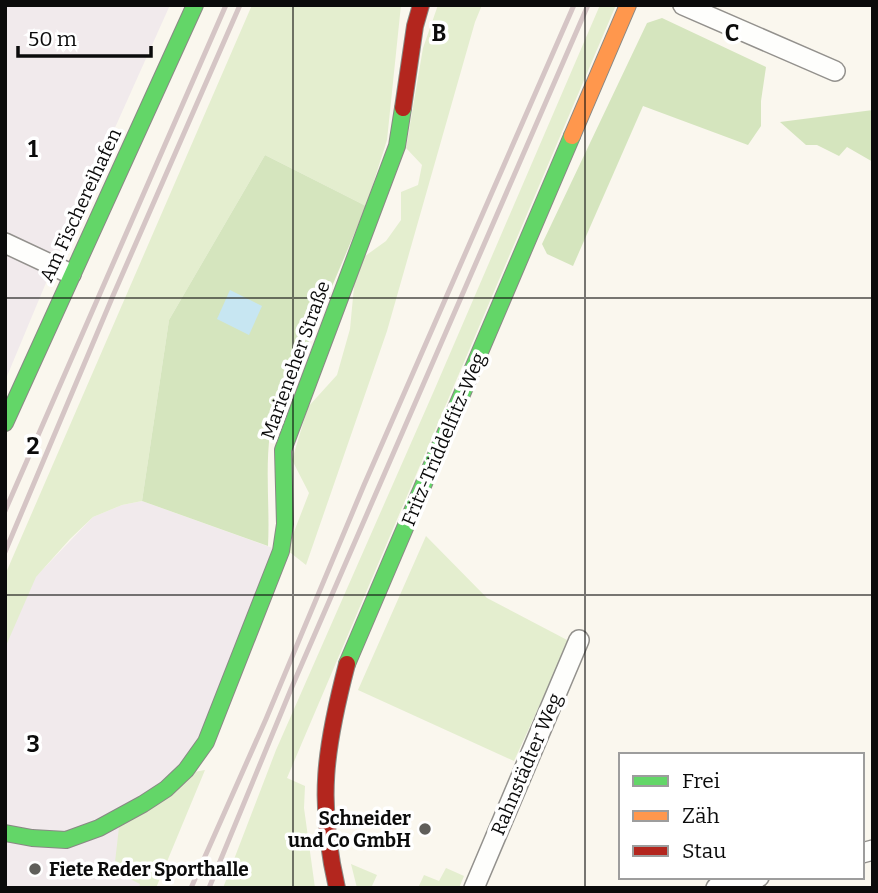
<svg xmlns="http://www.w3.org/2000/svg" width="878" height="893" viewBox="0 0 878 893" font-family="Bitter,serif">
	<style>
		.industrial { fill: #f1eaec }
		.green { fill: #e4eecf }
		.forest { fill: #d5e5be }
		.water { fill: #c7e6f2 }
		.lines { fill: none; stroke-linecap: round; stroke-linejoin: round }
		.street-casing { stroke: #93918d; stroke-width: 22 }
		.fast-casing { stroke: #898884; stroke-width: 18 }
		.slow-casing { stroke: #898884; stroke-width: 18 }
		.jam-casing { stroke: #898884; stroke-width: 18 }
		.street { stroke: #fefefc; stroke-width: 19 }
		.fast { stroke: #63d668; stroke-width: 16 }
		.slow { stroke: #ff974d; stroke-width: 16 }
		.jam { stroke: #b3261e; stroke-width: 16 }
		.rail { stroke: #d5c5c5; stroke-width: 5 }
		.grid { fill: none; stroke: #0b0b0b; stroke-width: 2; stroke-opacity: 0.55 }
		.poi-dot { fill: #5f5e5a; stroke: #fff; stroke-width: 2.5 }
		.labels { text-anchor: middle; stroke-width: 7; stroke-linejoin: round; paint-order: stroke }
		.street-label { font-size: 19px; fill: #0b0b0b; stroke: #fff }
		.poi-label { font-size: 19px; font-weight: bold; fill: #0b0b0b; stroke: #fff; text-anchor: end }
		.grid-label { font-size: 23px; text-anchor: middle; font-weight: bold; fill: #0b0b0b; stroke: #fff; stroke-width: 7; stroke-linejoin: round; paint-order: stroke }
	</style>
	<rect width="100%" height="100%" fill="#faf7ee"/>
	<path class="industrial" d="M5,5h165l-117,261 -48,115z
		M142,501l139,50 -142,337h-134v-279l88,-92 29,-12z"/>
	<path class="green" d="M252,5h149l-14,135 -21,66 -101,-51 -96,165 -27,181 -20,4 -29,12 -23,22 -34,38 -31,71v-73z
		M438,5h44l-7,17 -88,309 -81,234 -19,-15 22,-57 -17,-33 16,-53 29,-32 13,-46 5,-53 6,-17 25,-18 15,-21v-28l17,-7 4,-20 -16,-17 17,-100z
		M600,5h16l-329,773 18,8 -1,22 11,80h-92l53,-138 157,-357z
		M426,536l61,62 82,43 -55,120 -156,-71z
		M205,770l-49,118h-17l1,-4 -26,-13 5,-44 75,-55z
		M351,864l26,11 -5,11 3,2h-18z
		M446,868l18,8 -5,12h-41l6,-13 15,6z"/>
	<path class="forest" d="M662,18l104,49 -5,34v25l-13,19 -105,-39 -70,160 -26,-12 -5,-10 105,-221z
		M873,110v52l-26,-15 -8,9 -22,-11h-11l-26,-23z
		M265,155l101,51 -96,227c-5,38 0,75 -2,113l-126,-45 27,-181z"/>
	<path class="water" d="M230,290l32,16 -13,29 -32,-16z"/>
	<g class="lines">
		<defs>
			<path id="street" d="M683,5l152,66
				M5,243l66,31
				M862,853l11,-3
				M474,888l105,-248
				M716,888l43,-11"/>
			<path id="fast" d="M5,423l190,-418
				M347,664l225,-528
				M5,833l27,5 34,2 33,-12 44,-24 23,-15 20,-19 20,-28 75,-191 4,-27 -2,-74 114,-304 6,-38"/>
			<path id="slow" d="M572,136l56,-131"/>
			<path id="jam" d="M403,108l12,-82 6,-21
				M337,888c-20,-87 -12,-140 10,-224"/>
		</defs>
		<use href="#street" class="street-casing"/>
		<use href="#fast" class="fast-casing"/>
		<use href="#slow" class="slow-casing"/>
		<use href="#jam" class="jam-casing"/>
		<use href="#street" class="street"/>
		<use href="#fast" class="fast"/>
		<use href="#slow" class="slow"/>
		<use href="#jam" class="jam"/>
		<path class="rail" d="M5,511l221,-506
			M5,552l107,-254 128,-293
			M191,888l75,-169 98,-234 210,-480
			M209,888l82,-199 297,-684"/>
	</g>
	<path class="grid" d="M293,5v883M585,5v883M5,298h868M5,595h868"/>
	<g class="poi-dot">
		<circle cx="425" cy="829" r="7"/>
		<circle cx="35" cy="869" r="7"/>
	</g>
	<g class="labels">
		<g class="street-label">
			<text transform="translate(80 205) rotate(-65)" y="7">Am Fischereihafen</text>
			<text transform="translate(295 360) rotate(-70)" y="7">Marieneher Straße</text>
			<text transform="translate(443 439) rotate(-67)" y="7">Fritz-Triddelfitz-Weg</text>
			<text transform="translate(526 764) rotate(-67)" y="7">Rahnstädter Weg</text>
		</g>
		<g class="poi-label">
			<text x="411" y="825">Schneider<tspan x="411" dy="22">und Co GmbH</tspan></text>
			<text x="49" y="876" text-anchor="start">Fiete Reder Sporthalle</text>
		</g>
	</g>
	<g class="grid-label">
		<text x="439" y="41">B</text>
		<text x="732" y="41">C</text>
		<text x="33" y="157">1</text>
		<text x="33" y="454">2</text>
		<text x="33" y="752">3</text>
	</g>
	<rect width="878" height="893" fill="none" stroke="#0b0b0b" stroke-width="14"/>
	<rect x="619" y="753" width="245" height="126" fill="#ffffff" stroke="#9d9d9d" stroke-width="2"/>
	<rect x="633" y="776" width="35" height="10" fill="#63d668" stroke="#9d9d9d" stroke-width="2"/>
	<text x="682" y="788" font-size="21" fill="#0b0b0b">Frei</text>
	<rect x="633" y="811" width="35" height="10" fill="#ff974d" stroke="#9d9d9d" stroke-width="2"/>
	<text x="682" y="823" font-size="21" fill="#0b0b0b">Zäh</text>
	<rect x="633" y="846" width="35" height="10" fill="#b3261e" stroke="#9d9d9d" stroke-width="2"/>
	<text x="682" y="858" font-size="21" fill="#0b0b0b">Stau</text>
	<path d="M18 46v10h133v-10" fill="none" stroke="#0b0b0b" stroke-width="3.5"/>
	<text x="28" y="46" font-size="21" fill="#0b0b0b" stroke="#ffffff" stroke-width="5" paint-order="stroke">50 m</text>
</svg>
